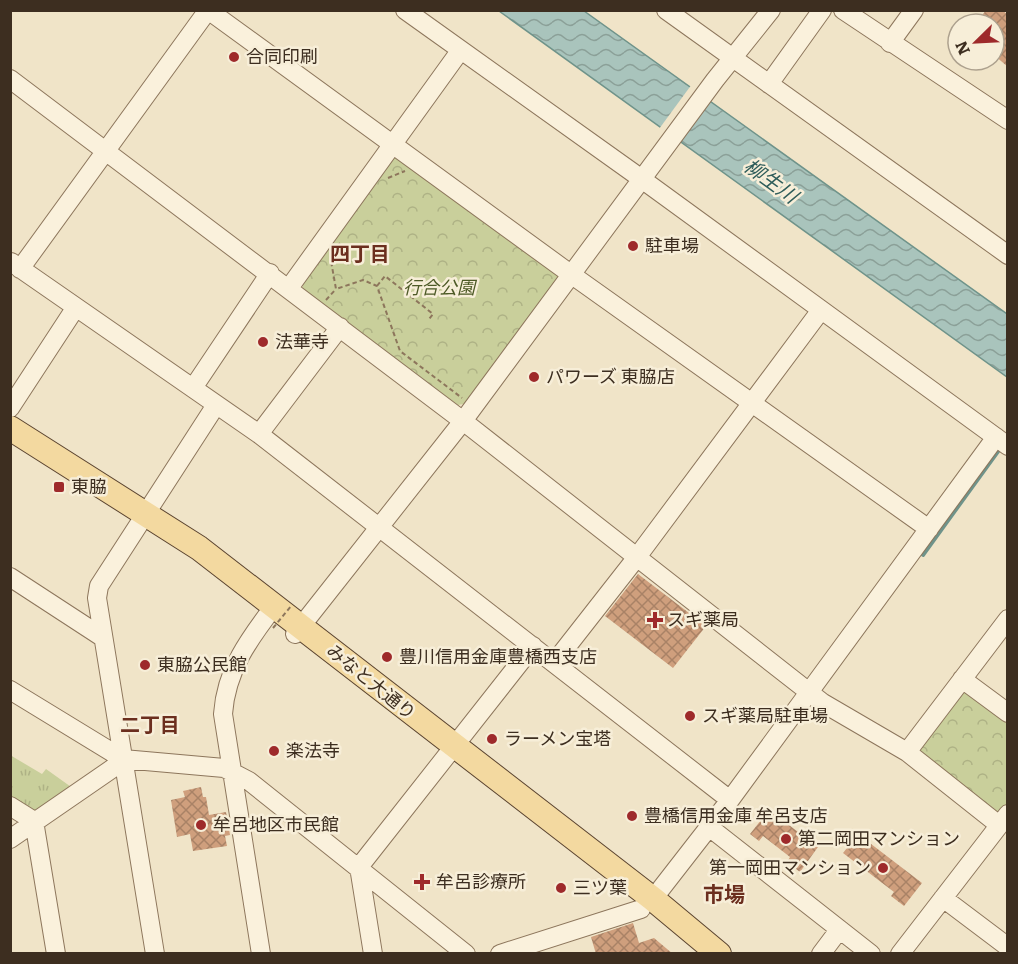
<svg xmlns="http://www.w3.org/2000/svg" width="1018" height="964" viewBox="0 0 1018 964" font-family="Literata,'Noto Sans JP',serif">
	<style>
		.grass { fill: url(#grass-tufts) }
		.park { fill: url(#park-crowns) }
		.water { fill: url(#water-waves); stroke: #6f938a; stroke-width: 1.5 }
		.pier { fill: #f0e4c8 }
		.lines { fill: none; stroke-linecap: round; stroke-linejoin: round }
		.stream { stroke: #6f938a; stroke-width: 4 }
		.building { fill: url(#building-cross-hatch) }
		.minor-casing { stroke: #8d765c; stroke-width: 20 }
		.major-casing { stroke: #5b4430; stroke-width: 26 }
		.path { stroke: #8d765c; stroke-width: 2; stroke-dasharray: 4.5 3; stroke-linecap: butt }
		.minor { stroke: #faf1dc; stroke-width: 18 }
		.major { stroke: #f3d9a0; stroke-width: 24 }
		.path-bridge { stroke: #8d765c; stroke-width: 2; stroke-dasharray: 4.5 3; stroke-linecap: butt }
		.poi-dot { fill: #9e2a2b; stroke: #f7eed8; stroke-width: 2 }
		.labels { text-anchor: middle; stroke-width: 5; stroke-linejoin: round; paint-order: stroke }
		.poi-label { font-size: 18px; fill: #3d2e20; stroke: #f7eed8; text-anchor: start }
		.park-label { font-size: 18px; font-style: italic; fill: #4d5a26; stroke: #f7eed8 }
		.street-label { font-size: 18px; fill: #3d2e20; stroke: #f7eed8 }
		.water-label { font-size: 20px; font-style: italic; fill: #2f5d5a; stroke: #f7eed8 }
		.neighbourhood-label { font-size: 20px; font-weight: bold; fill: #6b2e1e; stroke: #f7eed8 }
		.quarter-label { font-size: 21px; font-weight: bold; fill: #6b2e1e; stroke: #f7eed8 }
	</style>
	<defs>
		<pattern id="grass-tufts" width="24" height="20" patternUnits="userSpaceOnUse" patternTransform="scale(1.5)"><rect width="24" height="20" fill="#c9cf9b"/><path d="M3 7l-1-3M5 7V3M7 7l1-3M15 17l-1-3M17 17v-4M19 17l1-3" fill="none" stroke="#aeb285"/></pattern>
		<pattern id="park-crowns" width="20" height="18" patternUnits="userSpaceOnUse" patternTransform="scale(1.5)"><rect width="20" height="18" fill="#c9cf9b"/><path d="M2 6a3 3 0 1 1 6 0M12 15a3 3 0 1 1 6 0" fill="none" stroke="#aeb285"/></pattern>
		<pattern id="water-waves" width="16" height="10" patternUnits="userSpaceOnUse" patternTransform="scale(1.5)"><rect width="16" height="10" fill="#a9c4bc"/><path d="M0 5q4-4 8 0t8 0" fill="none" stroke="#8ba098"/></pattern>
		<pattern id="building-cross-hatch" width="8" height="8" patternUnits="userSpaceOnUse" patternTransform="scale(1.5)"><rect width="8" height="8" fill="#cf9f7d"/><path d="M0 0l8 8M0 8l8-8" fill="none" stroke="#a98266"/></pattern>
	</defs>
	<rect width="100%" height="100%" fill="#f0e4c8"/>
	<path class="grass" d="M10,755l32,19 4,-5 28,20 -41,26 -22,-14z"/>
	<path class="park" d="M399,156l161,115 2,8 -93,124 -11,2 -155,-116 -1,-8 87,-123z
		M963,689l44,31v89l-9,7 -82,-67z"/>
	<path class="water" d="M499,11h85l423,303v63z"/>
	<path class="pier" d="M692,84l19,14 -33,45 -19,-14z"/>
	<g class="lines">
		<path class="stream" d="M923,555l76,-105"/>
	</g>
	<path class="building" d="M986,10h16l6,5v52l-14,-12v-31h-18z
		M638,574l68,52 -33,42 -68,-52z
		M201,787l2,10h3l3,18 17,-3 4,23 -5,1 2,10 -34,5 -3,-17 -13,3 -6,-37 14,-3 -2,-6z
		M769,810l49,37 -18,25 -13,-10 3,-5 -27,-21 -4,5 -9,-7z
		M858,834l64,49 -18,23 -13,-10 3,-4 -51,-39z
		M633,923l6,20 15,-5 19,16h-77l-5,-17z"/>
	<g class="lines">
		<defs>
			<path id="minor" d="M405,10l227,162 376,274
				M666,10l342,245
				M843,10l165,110
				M890,43l24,-33
				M10,79l453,342 360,282 84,49
				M769,84l53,-74
				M11,262l248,172 471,366
				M20,269l188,-259 364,265 357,254
				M289,288l171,-237
				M193,388l77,-115
				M10,408l66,-101
				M259,434l81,-107
				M10,577l92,60
				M295,634l168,-213 252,-341 56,-70
				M554,663l83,-106 184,-247
				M962,679l46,34
				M10,690l113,69 101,9 25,13 217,173
				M10,806l24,15 22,133
				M999,825l-92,-73 101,-133
				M709,827l162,127
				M10,839l103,-71 10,-9
				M943,898l65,49
				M653,899l77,-99 266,-363
				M155,954l-58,-356 2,-12 117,-181
				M261,954l-38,-240c3,-44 26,-75 52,-109
				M373,954l-14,-87 174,-221
				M500,954l141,-45
				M821,954l18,-24
				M900,954l108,-140"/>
			<path id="major" d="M10,428l189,120 454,351 66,55"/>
		</defs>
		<use href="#minor" class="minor-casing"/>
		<use href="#major" class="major-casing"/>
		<path class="path" d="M388,178l17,-7
			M339,243l2,4 -10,14 5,28 27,-9 14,6 23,65 62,47
			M377,286l8,-10 48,38 -4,5
			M326,300l10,-11"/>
		<use href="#minor" class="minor"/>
		<use href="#major" class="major"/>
		<path class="path-bridge" d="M273,628l19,-23"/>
	</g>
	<g class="poi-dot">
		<circle cx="234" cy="57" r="6"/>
		<circle cx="633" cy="246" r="6"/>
		<circle cx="263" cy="342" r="6"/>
		<circle cx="534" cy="377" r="6"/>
		<rect x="53" y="481" width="12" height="12" rx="3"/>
		<path d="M652 611h6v6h6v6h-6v6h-6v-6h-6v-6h6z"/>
		<circle cx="387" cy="657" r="6"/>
		<circle cx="145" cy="665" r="6"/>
		<circle cx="690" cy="716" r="6"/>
		<circle cx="492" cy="739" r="6"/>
		<circle cx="274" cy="751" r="6"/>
		<circle cx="632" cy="816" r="6"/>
		<circle cx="201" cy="825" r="6"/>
		<circle cx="786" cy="839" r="6"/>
		<circle cx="883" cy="868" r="6"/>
		<path d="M419 873h6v6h6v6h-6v6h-6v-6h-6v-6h6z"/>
		<circle cx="561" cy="888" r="6"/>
	</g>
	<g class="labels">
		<g class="poi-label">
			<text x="246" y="63">合同印刷</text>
			<text x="645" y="252">駐車場</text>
			<text x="275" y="348">法華寺</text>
			<text x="546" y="383">パワーズ 東脇店</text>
			<text x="71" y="493">東脇</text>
			<text x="667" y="626">スギ薬局</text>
			<text x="399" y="663">豊川信用金庫豊橋西支店</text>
			<text x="157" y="671">東脇公民館</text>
			<text x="702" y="722">スギ薬局駐車場</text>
			<text x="504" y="745">ラーメン宝塔</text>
			<text x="286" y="757">楽法寺</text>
			<text x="644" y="822">豊橋信用金庫 牟呂支店</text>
			<text x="213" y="831">牟呂地区市民館</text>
			<text x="798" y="845">第二岡田マンション</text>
			<text x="871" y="874" text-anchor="end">第一岡田マンション</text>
			<text x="436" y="888">牟呂診療所</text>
			<text x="573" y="894">三ツ葉</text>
		</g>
		<g class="park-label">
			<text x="439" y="294">行合公園</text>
		</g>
		<g class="street-label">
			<text transform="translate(371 682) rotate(39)" y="6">みなと大通り</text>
		</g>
		<g class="water-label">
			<text transform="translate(771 181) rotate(36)" y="7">柳生川</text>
		</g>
		<g class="neighbourhood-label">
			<text x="360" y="261">四丁目</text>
			<text x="150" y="732">二丁目</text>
		</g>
		<g class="quarter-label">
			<text x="724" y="902">市場</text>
		</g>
	</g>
	<rect width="1018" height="964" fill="none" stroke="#3d2e20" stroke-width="24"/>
	<g transform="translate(976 42) rotate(246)"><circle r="28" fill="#f7eed8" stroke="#ada18e" stroke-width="1.5"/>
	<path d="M0-4.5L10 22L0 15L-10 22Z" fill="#9e2a2b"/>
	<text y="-9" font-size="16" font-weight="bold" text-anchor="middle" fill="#3d2e20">N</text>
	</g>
</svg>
